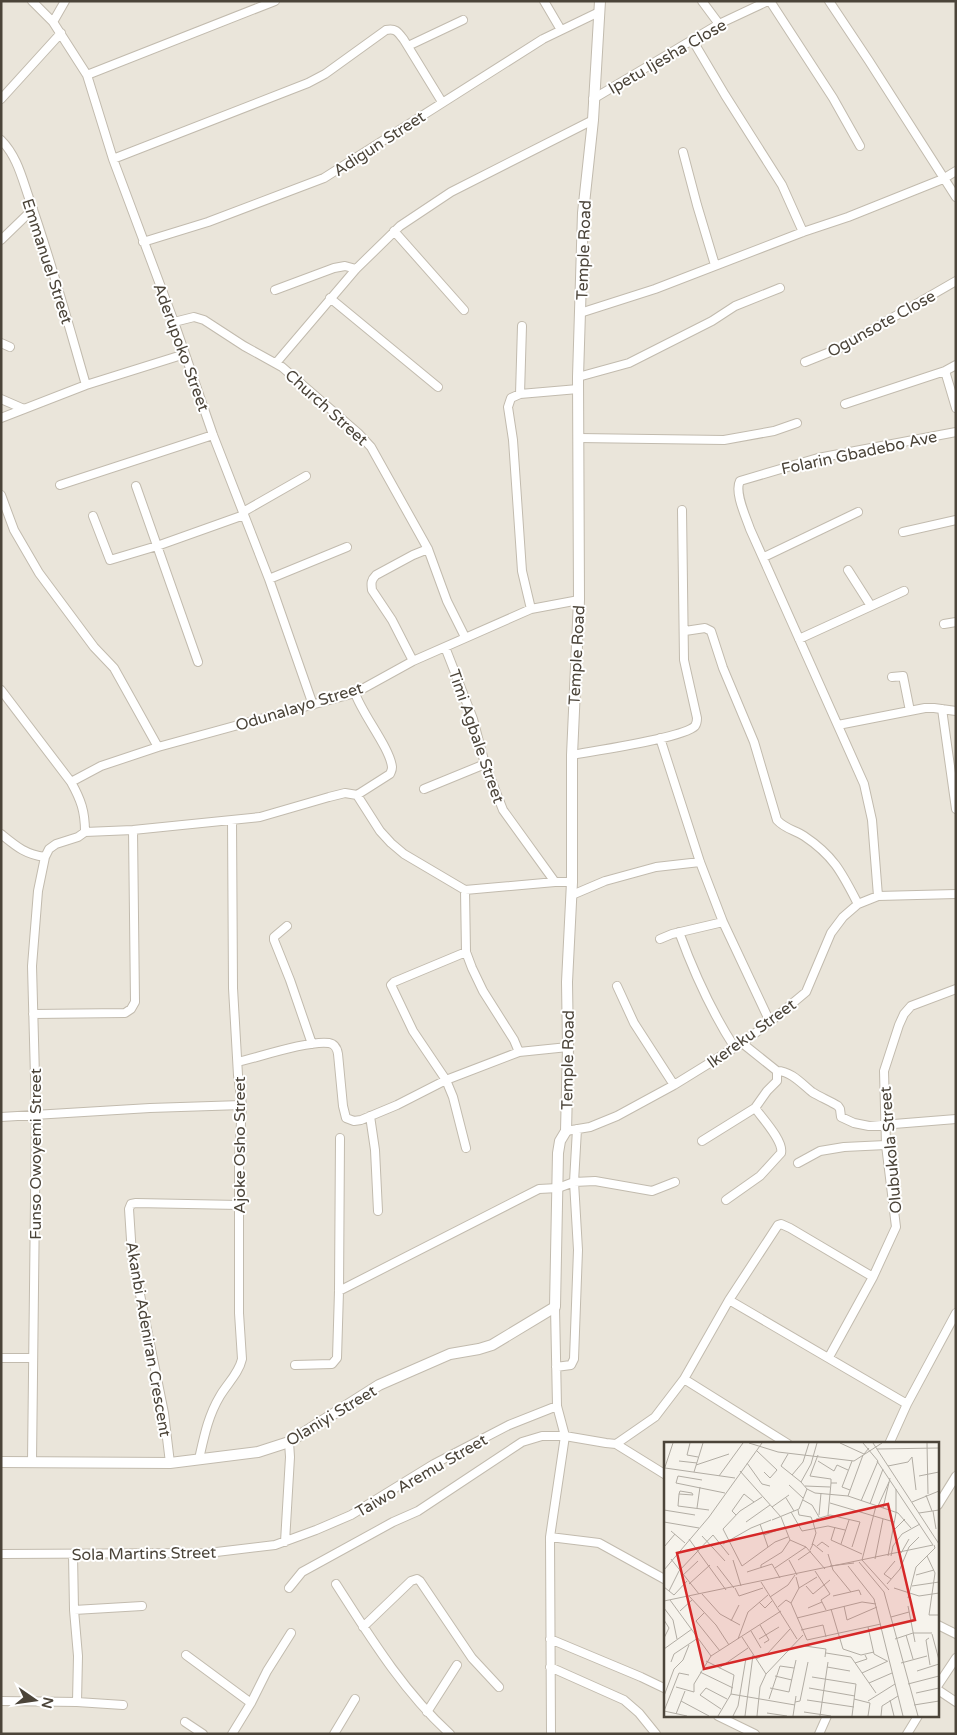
<svg xmlns="http://www.w3.org/2000/svg" width="957" height="1735" viewBox="0 0 957 1735" font-family="'Varela Round',sans-serif">
	<style>
		.residential { fill: #eae5da; fill-rule: evenodd }
		.lines { fill: none; stroke-linecap: round; stroke-linejoin: round }
		.minor-casing { stroke: #c2bbae; stroke-width: 10 }
		.tertiary-casing { stroke: #c2bbae; stroke-width: 12 }
		.minor { stroke: #fff; stroke-width: 8 }
		.tertiary { stroke: #fff; stroke-width: 10 }
		.labels { text-anchor: middle; stroke-width: 4; stroke-linejoin: round; paint-order: stroke }
		.street-label { font-size: 16px; fill: #4b4439; stroke: #fff }
		.inset-road { fill: none; stroke: #b2ada4; stroke-width: 1 }
		.view { fill: #d62828; fill-opacity: 0.15; stroke: #d62828; stroke-width: 2.5 }
		.inset-edge { fill: none; stroke: #4b4439; stroke-width: 2.5 }
	</style>
	<rect width="100%" height="100%" fill="#f6f3ec"/>
	<path class="residential" d="M1,1h955v1733h-955zM666,1444h272v272h-272z"/>
	<g class="lines">
		<defs>
			<path id="minor" d="M32,1l21,21 34,53 26,84 61,163 39,113 56,144 44,126
				M544,1l17,29
				M702,1l17,23
				M770,1l63,97 27,48
				M829,1l40,60 87,136
				M53,22l12,-21
				M693,41l32,54 57,90 21,47
				M408,46l55,-26
				M87,75l188,-74
				M1,99l60,-66
				M593,99l126,-75 49,-23
				M1,140c16,16 21,38 28,58 22,62 39,125 57,187
				M683,152l14,53 18,60
				M113,159l195,-76 17,-9 61,-44c10,-2 12,2 18,10l38,62
				M394,231l70,79
				M1,240l32,-31
				M143,242l65,-20 116,-44 219,-139 56,-27
				M275,290l59,-22 11,-2 11,3
				M330,298l108,89
				M580,313l75,-24 148,-57 45,-15 95,-38 13,-8
				M174,322l20,-5 10,3 40,26 38,21 76,66 13,14 57,102 19,52 18,36
				M1,343l9,4
				M805,362l35,-14 116,-67
				M276,363l80,-94 44,-43 51,-34 142,-72
				M945,371l11,37
				M578,377l51,-14 83,-42 23,-15 45,-18
				M520,394l2,-68
				M1,399l23,10
				M845,404l100,-33 11,-6
				M1,418l85,-33 99,-31
				M579,438l145,2 50,-9 23,-8
				M60,485l153,-50
				M136,486l62,176
				M1,495l13,35 25,43 55,74 20,21 44,79
				M243,512l63,-36
				M93,516l17,44 47,-14 87,-31
				M903,532l53,-12
				M764,557l94,-45
				M848,570l23,36
				M269,579l78,-32
				M531,609l-9,-38 -9,-131 -5,-33 3,-9 9,-4 58,-5
				M944,624l12,-2
				M685,631l20,-3 6,3 12,37 31,74 23,78c8,9 18,10 27,16 30,20 38,37 54,68
				M799,639l105,-48
				M445,647l28,72 12,45 18,46 52,72h17
				M413,661l-21,-41 -20,-30c-1,-7 -1,-10 4,-15l37,-20 15,-6
				M892,677l11,-1 7,35
				M1,690l70,92c10,18 14,29 14,50
				M942,709l14,100
				M838,725l87,-17h9l22,3
				M660,738l40,124 23,60 47,100
				M572,755c21,-4 112,-17 123,-29 2,-3 2,-4 2,-8l-13,-58 -2,-150
				M71,782l30,-16 57,-19 197,-54 58,-32 118,-52 48,-9
				M424,789l61,-25
				M357,795l23,36 11,12 13,11 61,36 90,-8
				M1,834c16,13 24,20 44,23
				M465,890l1,62 6,16 11,23 31,49 5,12
				M572,895l33,-14 51,-14 44,-5
				M878,896l-6,-76 -8,-36 -114,-255c-4,-12 -16,-37 -10,-48l78,-23 138,-26
				M287,926l-13,11v3l16,40 22,64
				M679,932c15,41 32,79 56,116
				M660,939l12,-5 51,-12
				M617,986l17,37 40,62
				M33,1014l92,-1 6,-4 4,-7 -2,-172
				M238,1062c21,-5 72,-22 91,-19 6,1 8,5 9,11l5,52 3,12 8,3 7,-1 36,-15 49,-25 73,-28 49,-5
				M777,1071c14,0 25,13 35,21 8,5 18,9 26,14l2,3 1,8 13,6 15,3 87,-7
				M370,1116l5,34 3,61
				M1,1117l149,-9 92,-3
				M566,1131l24,-4 27,-11 57,-31 68,-42 28,-21 36,-30 25,-59 12,-16 15,-13 20,-8 78,-2
				M702,1141l53,-33 12,-17 10,-10v-10l-35,-28
				M466,1148l-13,-51 -7,-17 -33,-49 -22,-46 3,-3 72,-30
				M798,1163l22,-12 24,-4 42,-2
				M726,1200l34,-24 21,-23c3,-12 -19,-35 -26,-45
				M339,1291l200,-102 19,-1 16,-6 21,-1 57,10 23,-9
				M729,1300l178,104
				M829,1357l44,-80 23,-50 -10,-82 -2,-74 15,-46 5,-11 7,-8 45,-17
				M1,1358h32
				M295,1365l37,-1 5,-6 2,-67 1,-153
				M556,1367l15,-2 3,-6 4,-109 -4,-68 3,-53
				M684,1379l104,65
				M616,1444l39,-27 29,-38 45,-79 49,-75 3,-1 9,4 83,49
				M889,1444l18,-40 49,-91
				M199,1459c5,-22 9,-43 21,-63 7,-12 19,-23 22,-37l-3,-46v-155l3,-53 -4,-30 -5,-87 -1,-168
				M32,1462l4,-348 -4,-148 6,-75 7,-34 4,-8 7,-5 22,-7 7,-5 48,-2 127,-13 69,-20 16,-4 12,2 33,-21c1,-3 2,-3 2,-7 -2,-19 -30,-53 -37,-74
				M170,1463l-6,-50 -32,-158 -3,-46 2,-5 5,-1 103,2
				M938,1505l18,-29
				M550,1537l49,6 67,37
				M285,1542l5,-85 -1,-15
				M1,1554l207,-1 67,-8 41,-15 35,-15 83,-51 75,-39 48,-19
				M73,1554l1,56 4,46 -1,46
				M336,1584c34,53 67,107 114,150
				M289,1588l13,-16 91,-50 25,-11 104,-69 20,-6h23l41,7 10,1 50,31
				M74,1610l68,-4
				M938,1625l18,9
				M363,1627l48,-46 6,-2 3,2 52,77 27,29
				M550,1639l91,38 25,12
				M186,1655l65,48
				M550,1667l74,33 15,13 17,21
				M938,1685l18,-27
				M938,1690l18,12
				M1,1701l76,1 46,3
				M427,1712l30,-47
				M718,1716l37,18
				M185,1722l18,12
				M232,1734l19,-31 16,-32 24,-38
				M334,1734l21,-35
				M551,1734l-1,-197 15,-101 -8,-30 -2,-99
				M819,1734l8,-18
				M907,1734l11,-18"/>
			<path id="tertiary" d="M1,1462l169,1 88,-11 31,-10 90,-57 71,-31 29,-5 13,-4 63,-38 3,-154 2,-12 6,-10 2,-84 -1,-65 5,-100v-127l7,-155 -1,-223 5,-164 10,-93 7,-119"/>
		</defs>
		<use href="#minor" class="minor-casing"/>
		<use href="#tertiary" class="tertiary-casing"/>
		<use href="#minor" class="minor"/>
		<use href="#tertiary" class="tertiary"/>
	</g>
	<g class="labels">
		<g class="street-label">
			<text transform="translate(667 56) rotate(-30)" y="6">Ipetu Ijesha Close</text>
			<text transform="translate(379 143) rotate(-33)" y="6">Adigun Street</text>
			<text transform="translate(583 250) rotate(-88)" y="6">Temple Road</text>
			<text transform="translate(48 261) rotate(72)" y="6">Emmanuel Street</text>
			<text transform="translate(881 323) rotate(-29)" y="6">Ogunsote Close</text>
			<text transform="translate(182 347) rotate(70)" y="6">Aderupoko Street</text>
			<text transform="translate(327 407) rotate(42)" y="6">Church Street</text>
			<text transform="translate(859 452) rotate(-12)" y="6">Folarin Gbadebo Ave</text>
			<text transform="translate(576 655) rotate(-87)" y="6">Temple Road</text>
			<text transform="translate(299 706) rotate(-17)" y="6">Odunalayo Street</text>
			<text transform="translate(477 736) rotate(71)" y="6">Timi Agbale Street</text>
			<text transform="translate(751 1033) rotate(-36)" y="6">Ikereku Street</text>
			<text transform="translate(567 1060) rotate(-89)" y="6">Temple Road</text>
			<text transform="translate(239 1145) rotate(-90)" y="6">Ajoke Osho Street</text>
			<text transform="translate(890 1150) rotate(-95)" y="6">Olubukola Street</text>
			<text transform="translate(35 1154) rotate(-90)" y="6">Funso Owoyemi Street</text>
			<text transform="translate(149 1339) rotate(80)" y="6">Akanbi Adeniran Crescent</text>
			<text transform="translate(331 1415) rotate(-31)" y="6">Olaniyi Street</text>
			<text transform="translate(421 1475) rotate(-30)" y="6">Taiwo Aremu Street</text>
			<text transform="translate(144 1553) rotate(-1)" y="6">Sola Martins Street</text>
		</g>
	</g>
	<g transform="translate(664 1442)">
		<rect width="275" height="275" fill="#f6f3ec"/>
		<path class="inset-road" d="M26,1l-3,12 11,2M85,1l29,9 76,9 28,-18M176,1l24,11 5,-6M209,1l66,101M263,1l1,51M213,7l62,-1M93,9l20,19 -7,8 -6,-6M124,12l-7,12 20,16M154,13l-8,21 21,3v4M15,19l18,2M154,19l16,10 3,-6 11,5M83,21l15,21 8,2M32,23l33,-11M224,24l20,-4 4,-5 4,33M1,26l70,10M0,28l9,-27M76,29l41,46 9,23 16,7 19,22M30,30l9,-29M128,33l11,-13 6,-19M55,34l24,-33M255,34l20,-4M38,38l-24,-4 -2,7 49,10M125,43l14,13M141,44l25,1M143,47l8,4 33,3 50,17 13,15M186,48l-8,-3 10,-26M16,49l12,2 1,2 -14,-1zM15,52l-1,12 31,4M262,53l6,16M184,54l15,-41M98,55l-22,14 -17,18 19,37 33,-24 13,-5M122,56l8,13M139,58l9,5 7,12M197,59l17,-40 -15,-18M248,60l27,-11M166,61l64,19M206,62l13,-35M212,64l-14,54 27,30M214,64l11,-24M108,65l17,-12M33,66l3,-21M219,66l7,-30M0,68l31,5M134,68l1,5 12,2 2,5 3,11 -4,12M269,69l3,18M127,70l11,19 26,-5 17,4M255,71l20,-3M72,73l-4,-4 12,-17 10,8M155,73l2,-22M164,73l3,-32h6M152,77l14,-4 30,7 -8,25M108,78l27,-11 8,-20 -6,-7 10,-18 6,-21M0,80l35,6M82,80l24,-17M96,82l8,23M171,85l-4,13 31,14M7,89l14,12M229,89l12,-12M100,93l22,-8M38,94l23,25M25,97l37,51M59,102l28,-16 20,-8M177,102l8,-24M153,104l5,-4 7,5M0,105l11,-13M146,108l3,-6 10,8M237,111l8,-14M164,112l5,16 18,22M224,114l8,-43v-24M227,114l2,-10 9,-12 18,-10M263,114l8,17 -6,42h10M7,117l28,35M211,117l8,-40M69,118l8,26M125,118l8,15M134,118l13,-9M195,120l25,30 34,124M53,124l17,22M166,124l24,-3M184,124l26,33 29,117M97,126v-3l21,-13 8,-12M111,126l31,-21M0,128l45,-53 53,-74M151,129l15,23 -9,6 5,10M83,130l25,-8 8,14M252,133l18,-5M18,134l16,-15M227,137l-7,-5 11,-13M97,140l36,57M25,142l21,-19M223,142l13,-15 9,-22 10,-10M142,144l7,8 17,-14M248,144l27,-4M0,145l10,8 13,-14M71,146l4,8 24,-8M135,146l18,-11M230,146l25,8 20,-3M5,149l10,-20 34,-36 16,20M38,152l18,20 20,11M25,154l27,29 13,20M169,154l26,-6 2,5M106,155l18,-12 7,-10M244,156l8,-31 19,-19 -1,-3M6,158l41,56M0,159l269,-56 -56,-84M95,160l6,6 7,-7M127,161l8,-15 -3,-11M180,164l3,14 30,-13M244,164l7,36M114,165l8,-7 5,3 16,37 74,-16M0,166l9,12 4,19M144,166l14,-6M167,167l12,40 18,6 13,-3M16,169l12,-11M40,171l-8,8 24,30M227,175l18,-5M133,176l65,-16 14,2M0,178l5,8 -5,10M67,179l8,-16M96,183l9,15 -5,3M204,185l6,27 13,7M137,188l22,-5 3,12M87,189l10,17M268,192l7,26M242,193l7,24M78,195l24,37M265,196l-3,2 4,25M74,197l10,-27 20,-17M95,197l20,-12M231,197l18,-6h19M141,204l21,3 -1,8M0,207l28,-20M162,211l25,4 25,36M92,217l12,-6 22,-24M42,219l28,14 -3,19 -13,22M7,220l3,-8 24,-16M191,221l12,-4 -2,-4M237,221l26,-7M163,225l23,4M55,226l29,-20M253,229l22,-7M36,230l33,16M198,231l26,-12M111,234l17,4M148,235l44,7 -4,32M205,241l23,-10M244,242l31,-8M12,245l18,5v-8l17,-28 70,-45M106,246l19,4 7,-32M145,246l46,8M252,251l23,-5M67,252l64,11M0,254l10,-27 9,-9 6,-15M105,257l11,-33 14,2M190,257l16,4 -2,13M143,258l47,7M226,258l4,16M17,259l28,15M204,259l27,-17M131,260l5,-1 8,-39M250,263l25,-4M57,267l-21,-14 6,-7 21,11M0,269l15,-38 10,2M0,269l23,5M140,270l27,4M103,271l20,3M12,272l9,-23M69,274l5,-10 8,-48M81,274l8,-61M93,274l3,-29 6,-13 37,-39M129,274l3,-20M156,274l8,-54M217,274l1,-10 16,-10"/>
		<path class="view" d="M224,62l27,116 -211,49 -27,-116z"/>
		<rect width="275" height="275" class="inset-edge"/>
	</g>
	<rect width="957" height="1735" fill="none" stroke="#4b4439" stroke-width="5"/>
	<g transform="translate(35 1700) rotate(103)" stroke="#ffffff" stroke-width="4" paint-order="stroke">
	<path d="M0-4L9 19L0 12L-9 19Z" fill="#4b4439"/>
	<text y="-8" font-size="14" font-weight="bold" text-anchor="middle" fill="#4b4439">N</text>
	</g>
</svg>
